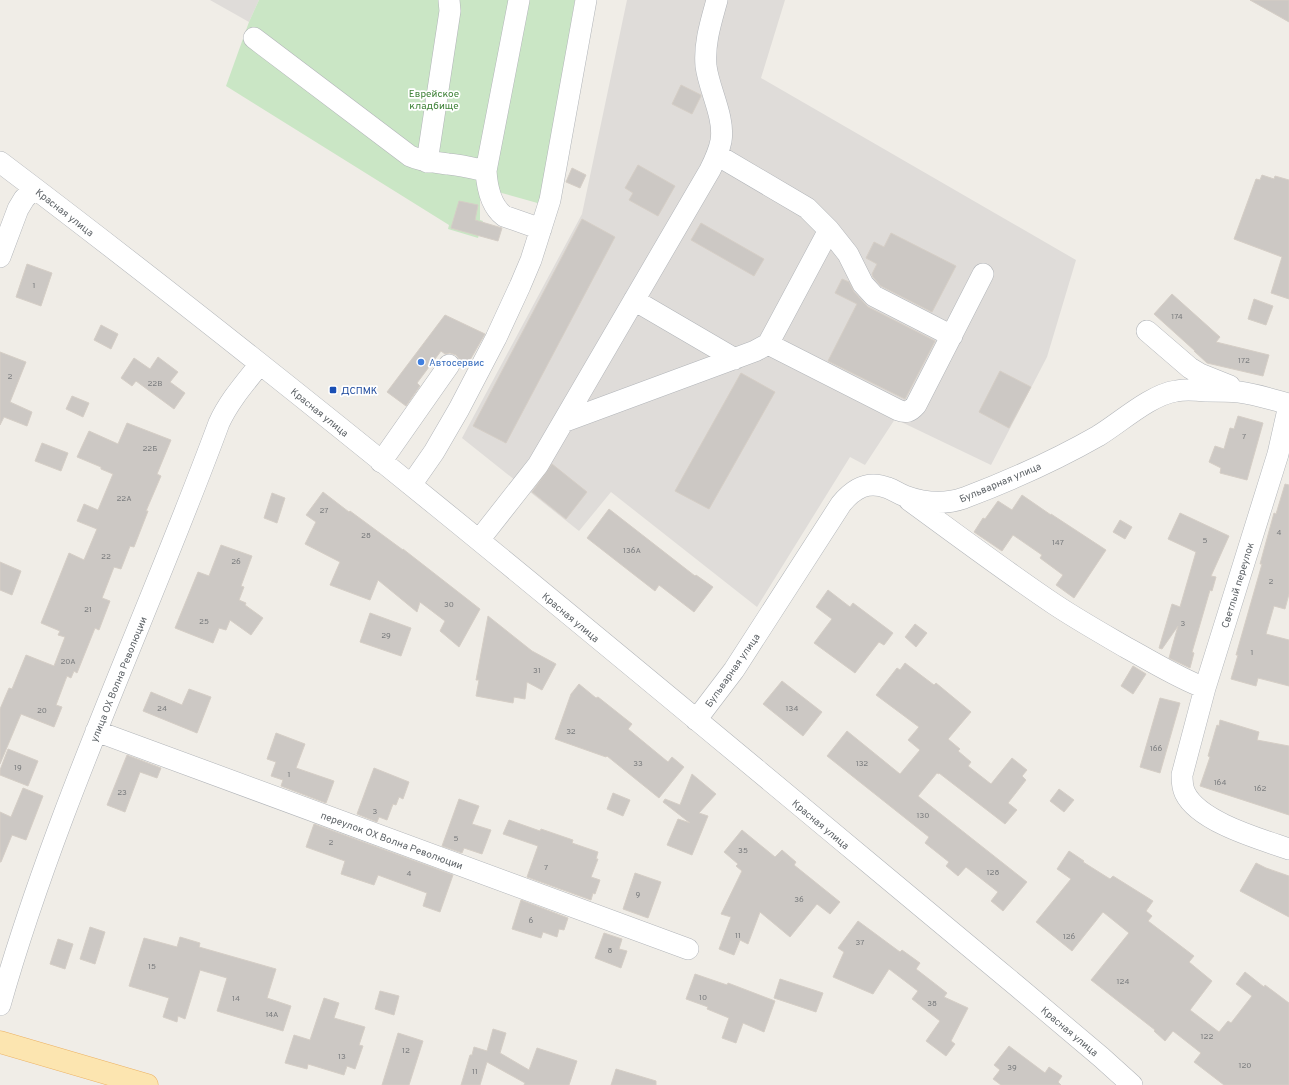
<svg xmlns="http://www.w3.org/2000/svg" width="1289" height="1085" viewBox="0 0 1289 1085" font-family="Overpass,sans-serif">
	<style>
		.industrial { fill: #dfdcd9 }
		.green { fill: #cae6c5 }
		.building { fill: #ccc8c4; stroke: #d5cec6 }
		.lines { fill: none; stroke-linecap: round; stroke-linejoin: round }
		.minor-casing { stroke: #b2b5b9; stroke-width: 22 }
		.major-casing { stroke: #ecb264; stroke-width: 23 }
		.minor { stroke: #fff; stroke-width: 21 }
		.major { stroke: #fce5b0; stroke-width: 22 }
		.shop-dot { fill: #3f7fe0; stroke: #fff; stroke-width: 1.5 }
		.transit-dot { fill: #1a4fb4; stroke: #fff; stroke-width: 1.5 }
		.labels { text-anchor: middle; stroke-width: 3.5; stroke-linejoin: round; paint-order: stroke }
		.number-label { font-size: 8px; fill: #7a7c7e }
		.park-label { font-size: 10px; fill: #408339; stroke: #fff }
		.street-label { font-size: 10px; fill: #5e6367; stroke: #fff }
		.shop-label { font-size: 10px; fill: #366cbe; stroke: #fff; text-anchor: start }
		.transit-label { font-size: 10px; fill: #164399; stroke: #fff; text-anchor: start }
	</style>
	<rect width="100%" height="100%" fill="#f0ede7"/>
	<path class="industrial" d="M210,0h49l-10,22z
		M627,0h158l-24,78 315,182 -29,97 -56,108 -96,-46 -30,46 -15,-8 -93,150 -146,-115 -32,39 -117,-93 120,-224z"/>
	<path class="green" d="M259,0h316l-32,194 -2,10 -61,-17v33l3,1 -5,17 -30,-9 1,-4 -223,-139 23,-64z"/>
	<path class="building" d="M1250,0h39v22z
		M681,85l20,10v1l-9,18 -20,-10z
		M638,165l37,21 -17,30 -29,-16 4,-7 -8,-5z
		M572,168l14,7 -6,13 -14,-6z
		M1262,175l12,4 1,-3 14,4v119l-18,-6 11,-36 -48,-18 22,-60 4,1z
		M459,201l19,4 -3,15 27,8 -4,13 -47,-13z
		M582,219l33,18 -109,206 -33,-17z
		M701,223l63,36 -10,17 -63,-36z
		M891,233l65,33 -24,46 -51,-26 -8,-9 -1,-3 5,-10 -11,-6 8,-16 10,5z
		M27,264l25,9 -11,33 -25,-9z
		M842,279l7,3 5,10 14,15 67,34 -30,58 -77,-38 29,-57 -22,-11z
		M1172,294l48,43 -4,5 53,13 -6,21 -56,-13 -13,-12h1l-41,-37z
		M1254,299l19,7 -7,19 -18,-6z
		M445,315l40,19 -19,33 -5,-3 -1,-4 -4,-5 -6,-2 -5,1 -4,-3 -24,32 3,3 -14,20 -19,-14z
		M101,325l17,9 -7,15 -17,-9z
		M0,352l26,10 -16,40 22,10 -5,14 -23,-9 -4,8z
		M158,357l20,15 -8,10 15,11 -11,16 -38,-28 -4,5 -11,-8 13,-20 16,11z
		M1000,371l31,16 -22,41 -30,-16z
		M741,373l34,19 -66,117 -34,-18z
		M72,396l17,7 -6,14 -17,-8z
		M1238,416l25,7 -16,57 -27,-7 1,-5 -12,-6 6,-16 9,3 6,-21 4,1z
		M127,423l44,17 -14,34 4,2 -15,35h2l-14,36 -4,-1 -9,23 -7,-2 -12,31 8,3 -11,29 -4,-2 -18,45 -3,-2 -3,7 -4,-2 -11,29 6,2 -8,20 -33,-13 -21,50v-55l9,-21 3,1 14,-34 28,11 11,-29 -7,-2 2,-4 -19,-8 28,-70 15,7 13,-31 -20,-8 7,-17 14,6 15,-36 -12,-5v-2l-24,-10 12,-26 29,13z
		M42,443l26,10 -7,18 -26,-10z
		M552,464l35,28 -21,27 -34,-27z
		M1285,484l4,1v109l-4,15 -11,-3 -8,28 23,6v46l-31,-8 -2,8 -25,-7 7,-24h-2l26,-91h-2l14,-51 2,1z
		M323,492l26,20 1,-1 53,39v-1l77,60 -21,38 -19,-16 5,-10 -25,-19 -3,10 -39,-32 -8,20 -40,-15 10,-23 -35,-18 11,-22 -10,-7z
		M272,493l13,5 -8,25 -13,-5z
		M1022,495l29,20v-1l55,36 -32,48 -18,-13 7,-10 -23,-17 2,-3 -29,-20 -11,16 -28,-19 9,-14 2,1 13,-18 14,9z
		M609,509l86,67 1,-1 17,12 -19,25 -35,-27 -4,6 -68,-53z
		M1180,513l49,23 -18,40 5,1 -4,14 -2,-1 -18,62 2,1 -4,15 -21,-10 9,-32 -16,23 -3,-1 13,-44 8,3 16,-55 -28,-13z
		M1120,520l12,7 -7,12 -12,-7z
		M221,545l31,11 -11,30 3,1 -5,13 7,3 -1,2 18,13 -12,17 -21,-15 -4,10 -7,-2 -6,15 -38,-15 23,-56 11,4z
		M0,562l21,9 -9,24 -12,-5z
		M828,590l22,17 3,-4 40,30 -9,12 -5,-3 -24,31 -41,-30 18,-24 -16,-12z
		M370,613l41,15 -10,28 -41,-14z
		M488,616l44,35 24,13 -14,26 -15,-8 -2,17 -11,-2 -1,6 -37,-7 3,-16h-3z
		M915,624l12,9 -11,14 -11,-10z
		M905,663l29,22 2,-2 35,29 -23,27 12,10 -2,2 13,11 -3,4 23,18 21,-26 15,12 -5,6 4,4 -18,23 9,7 -12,14 -66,-51v1l-2,-1 -19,23 109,86 -24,29 -12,-10 7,-9 -32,-25 -8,9 -12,-10 3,-4 -24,-19 4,-6 -102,-81 20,-25 53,43 20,-24 -12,-10 11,-13 -43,-32 21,-27 3,2z
		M1133,666l13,8 -13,20 -12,-8z
		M782,681l40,31 -19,24 -40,-32z
		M579,684l17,14 2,-1 34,27 -4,5 40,33 4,-5 12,10 -25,31 -52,-42 -1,1 -51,-18 16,-45z
		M189,689l22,8 -14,36 -54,-22 8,-19 31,13z
		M1160,698l20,5 -20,70 -20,-6z
		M1220,720l39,12 -2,8 32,6v69l-89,-29 10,-29 -2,-1 9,-31 2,1z
		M276,733l29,11 -9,24 38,13 -8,22 -45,-17 2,-6 -12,-4 5,-14 -9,-3z
		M8,749l30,12 -10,25 -28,-11v-5z
		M127,755l34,13 -4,10 -17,-6 -15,40 -18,-7z
		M374,768l35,14 -6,17 -4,-2 -3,8 -3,-1 -6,16 -8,-3 -2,5 -20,-8z
		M692,774l24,20 -17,19 9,3 -16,39 -25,-10 11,-26 12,4 -27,-21 2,-3 15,6z
		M23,788l20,8 -17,44 -14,-5 -11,27h-1v-50l11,5z
		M1059,789l15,11 -10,12 -14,-11z
		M613,793l17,7 -7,16 -16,-7z
		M459,799l20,7 -7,18 19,6 -9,24 -18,-6 -2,5 -20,-7z
		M509,820l31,11 1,-2 32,11 -1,3 26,9 -2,7h2l-7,18 9,3 -5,14 -2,-1 -2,7 -64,-23 11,-31 -35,-12z
		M314,824l139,51 -13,37 -17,-6 4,-13 -49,-18 -4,10 -33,-11 4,-13 -39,-14z
		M742,830l33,27 7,-7 14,12 -2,3 46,37 -10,12 -13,-10 -27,33 -30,-25 -12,32 -8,-4 -6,15 -15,-6 12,-32 -10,-3 21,-43 -6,-5 2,-2 -14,-12z
		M1069,851l15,10 -1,1 27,17 3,-3 40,25 -7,10 6,5 -4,5 46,35 -5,6 23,19 -22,29 29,22 9,-11 3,2 21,-27 -16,-12 9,-12 19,15 1,-2 24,18v82h-65l-30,-23 7,-9 -28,-22 -8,10 -11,-10 1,-1 -64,-50 38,-47 -26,-21 -31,39 -36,-29 35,-43 -14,-10z
		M1256,863l10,5 23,8v41l-49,-26z
		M635,873l26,9 -13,36 -25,-9z
		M521,900l47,18 -4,12 -5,-1 -2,8 -14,-5 -2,6 -29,-9z
		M858,921l42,31 2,-2 18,13 -4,6 31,24 -3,4 24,11 -17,33 4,3 -9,12 -20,-15 14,-20 -28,-22 6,-8 -29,-22 -16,25 -40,-17 11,-25 -6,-4z
		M90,927l15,5 -10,32 -15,-5z
		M604,933l18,6 -3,10 8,2 -6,17 -26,-10z
		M180,937l20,6 -1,4 77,22 -9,29 24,8 -8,25 -66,-20 10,-33 -27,-8 -15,49 -7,-3 -1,6 -14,-5 6,-19 -40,-12 15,-48 33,9z
		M58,939l15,5 -8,25 -15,-5z
		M695,974l32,11 1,-2 47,18 -11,31 -21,-9 -7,20 -14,-5 7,-20 -22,-9 1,-2 -22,-8z
		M780,979l43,14 -7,19 -42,-14z
		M380,991l19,5 -5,19 -19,-6z
		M324,998l15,5 -5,15 31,9 -6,18 4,1 -8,23 -8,-3 -3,9 -36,-11 -1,5 -22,-6 9,-28 16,5z
		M493,1029l13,4 -6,20 29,17 8,-22 40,13 -8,24h-45l1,-2 -38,-21 -7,23h-19l9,-30h2l2,-8 13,4z
		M398,1033l25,8 -14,44h-27z
		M1009,1046l36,27 4,-6 13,9 -4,6 3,3h-60l-8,-6 7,-9 -6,-5z
		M616,1069l40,12v4h-45z"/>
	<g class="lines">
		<defs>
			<path id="minor" d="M254,38l156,118c13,6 25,6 38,8 13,1 25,4 38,7 1,16 5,35 18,45l37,13
				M0,162c348,263 682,546 1018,825l83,70 31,28
				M427,162l23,-151 -1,-11
				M486,171l33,-171
				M829,230l19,24 15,30 11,12 78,40
				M0,257l18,-48 6,-10 10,-11
				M634,300l101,59
				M1147,331l43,37 10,6 30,12
				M768,344l130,66c8,3 12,2 18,-5l67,-131
				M1289,405l-11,49 -73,234 -23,87c0,6 0,12 3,18 14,29 75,46 104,56
				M563,422l192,-71 13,-7 61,-114 -22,-22 -90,-53
				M381,462l68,-97
				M411,485l23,-33 25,-43 37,-71 24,-52 11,-26 19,-60 36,-200
				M909,500c48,35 96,71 145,104 24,16 49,30 73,44 26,14 51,30 78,40
				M479,540l59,-75 172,-295c5,-10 9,-19 11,-29 4,-24 -12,-51 -15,-75 -2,-23 5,-44 11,-66
				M696,720l38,-50 107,-166c13,-16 27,-24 47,-16 6,2 11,6 17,8 19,7 39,9 59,2 45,-17 92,-38 134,-62 23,-14 52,-41 78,-45 10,-2 20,-1 30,0 11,0 22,0 33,1 17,2 34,8 50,12
				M96,731l592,218
				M0,1005c57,-200 147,-387 219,-582 10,-22 26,-40 41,-59"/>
			<path id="major" d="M0,1042l147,43"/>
		</defs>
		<use href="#minor" class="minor-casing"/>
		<use href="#major" class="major-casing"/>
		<use href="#minor" class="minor"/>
		<use href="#major" class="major"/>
	</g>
	<circle class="shop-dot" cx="421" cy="362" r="4"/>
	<rect class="transit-dot" x="329" y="386" width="8" height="8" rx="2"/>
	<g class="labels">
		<g class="number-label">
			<text x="34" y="288">1</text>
			<text x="1177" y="319">174</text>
			<text x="1244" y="363">172</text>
			<text x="10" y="379">2</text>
			<text x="155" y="386">22В</text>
			<text x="1244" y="439">7</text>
			<text x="150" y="451">22Б</text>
			<text x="124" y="501">22А</text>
			<text x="324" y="513">27</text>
			<text x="1279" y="535">4</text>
			<text x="366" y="538">28</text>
			<text x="1205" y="543">5</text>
			<text x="1058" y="545">147</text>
			<text x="632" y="553">136А</text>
			<text x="106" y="559">22</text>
			<text x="236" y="564">26</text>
			<text x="1271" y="584">2</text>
			<text x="449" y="607">30</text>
			<text x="88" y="612">21</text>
			<text x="204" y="624">25</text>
			<text x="1183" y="626">3</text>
			<text x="386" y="638">29</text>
			<text x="1252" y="655">1</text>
			<text x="68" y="664">20А</text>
			<text x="537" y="673">31</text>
			<text x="162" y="711">24</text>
			<text x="792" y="711">134</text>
			<text x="42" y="713">20</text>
			<text x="571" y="734">32</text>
			<text x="1156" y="751">166</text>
			<text x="638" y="766">33</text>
			<text x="862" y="766">132</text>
			<text x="18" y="770">19</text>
			<text x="289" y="777">1</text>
			<text x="1220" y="785">164</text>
			<text x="1260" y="791">162</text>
			<text x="122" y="795">23</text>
			<text x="375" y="814">3</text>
			<text x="923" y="818">130</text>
			<text x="456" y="841">5</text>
			<text x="331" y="845">2</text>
			<text x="743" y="853">35</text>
			<text x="546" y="870">7</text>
			<text x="993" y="875">128</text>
			<text x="409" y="876">4</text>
			<text x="638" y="897">9</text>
			<text x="799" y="902">36</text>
			<text x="531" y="923">6</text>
			<text x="738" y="938">11</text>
			<text x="1069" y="939">126</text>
			<text x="860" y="945">37</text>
			<text x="610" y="953">8</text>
			<text x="152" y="969">15</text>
			<text x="1123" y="984">124</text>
			<text x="703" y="1000">10</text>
			<text x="236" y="1001">14</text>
			<text x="932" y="1006">38</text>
			<text x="272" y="1017">14А</text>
			<text x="1207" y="1039">122</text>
			<text x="406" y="1053">12</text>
			<text x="342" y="1059">13</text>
			<text x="1245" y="1068">120</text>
			<text x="1012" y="1070">39</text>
			<text x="475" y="1074">11</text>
		</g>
		<g class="park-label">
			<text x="434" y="97">Еврейское<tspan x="434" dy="12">кладбище</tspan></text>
		</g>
		<g class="street-label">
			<text transform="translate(65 212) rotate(38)" y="4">Красная улица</text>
			<text transform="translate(320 412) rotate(39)" y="4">Красная улица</text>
			<text transform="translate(1000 482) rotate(-23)" y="4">Бульварная улица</text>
			<text transform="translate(1237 585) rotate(-73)" y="4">Светлый переулок</text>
			<text transform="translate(571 617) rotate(40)" y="4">Красная улица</text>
			<text transform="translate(732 670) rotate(-55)" y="4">Бульварная улица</text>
			<text transform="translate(118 679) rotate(-68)" y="4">улица ОХ Волна Революции</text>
			<text transform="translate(821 824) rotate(40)" y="4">Красная улица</text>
			<text transform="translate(392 840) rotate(20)" y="4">переулок ОХ Волна Революции</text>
			<text transform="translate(1070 1031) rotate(40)" y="4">Красная улица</text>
		</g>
		<g class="shop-label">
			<text x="429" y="366">Автосервис</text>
		</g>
		<g class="transit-label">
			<text x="341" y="394">ДСПМК</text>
		</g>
	</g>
</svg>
